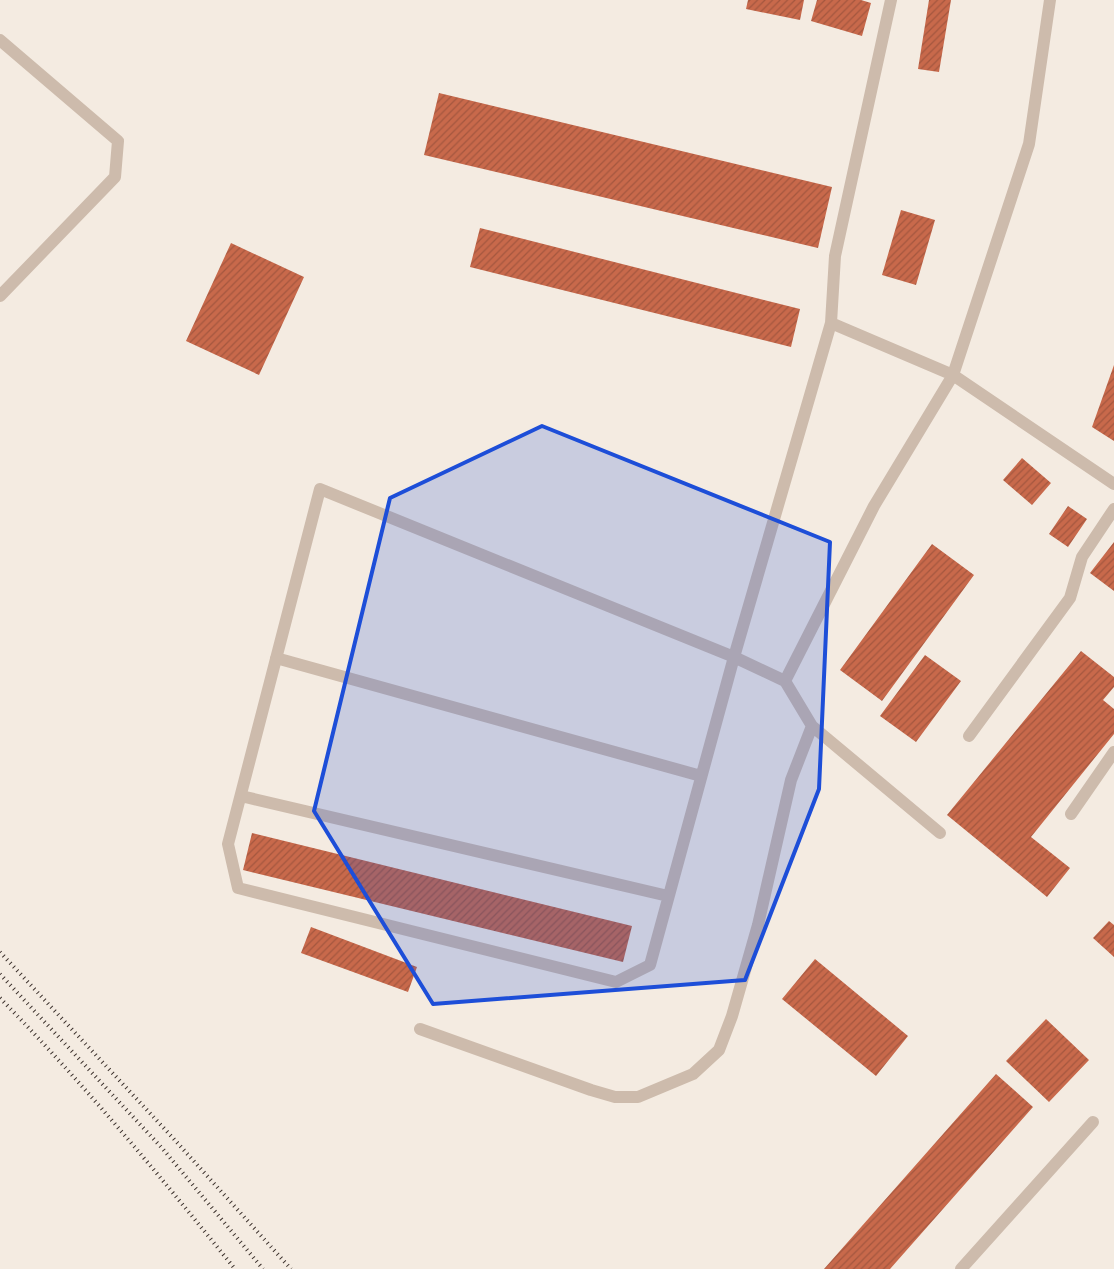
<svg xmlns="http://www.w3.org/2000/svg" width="1114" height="1269" viewBox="0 0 1114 1269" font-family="Commissioner,sans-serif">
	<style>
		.building { fill: url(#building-hatch) }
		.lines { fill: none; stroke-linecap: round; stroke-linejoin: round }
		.service { stroke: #cdbbac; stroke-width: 12 }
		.rail { stroke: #3b302b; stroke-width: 4; stroke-dasharray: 1 4; stroke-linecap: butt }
		.marked { fill: #1d4ed8; fill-opacity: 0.2; stroke: #1d4ed8; stroke-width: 4; stroke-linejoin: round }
	</style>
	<defs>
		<pattern id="building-hatch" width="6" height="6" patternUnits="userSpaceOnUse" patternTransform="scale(1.25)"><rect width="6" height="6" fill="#c8694b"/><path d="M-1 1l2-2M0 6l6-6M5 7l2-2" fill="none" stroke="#a4573f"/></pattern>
	</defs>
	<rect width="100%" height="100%" fill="#f4ebe1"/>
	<path class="building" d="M748,0h56l-4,20 -54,-11z
		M817,0h44l10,3 -9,33 -51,-15z
		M929,0h22l-12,72 -21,-3z
		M439,93l393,94 -14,61 -394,-93z
		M901,210l34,10 -19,65 -34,-10z
		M480,228l320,81 -9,38 -321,-80z
		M231,243l73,34 -45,98 -73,-34z
		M1114,365v76l-22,-14z
		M1022,458l29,25 -19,22 -29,-25z
		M1068,506l19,13 -19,28 -19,-13z
		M1114,542v49l-24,-18z
		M932,544l42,31 -92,126 -42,-31z
		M1081,651l33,26v10l-11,13 11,9v25l-83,103 39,31 -23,29 -100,-82z
		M925,655l36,26 -45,61 -36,-26z
		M252,833l380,93 -9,36 -380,-92z
		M1109,921l5,4v32l-21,-19z
		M311,927l106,40 -9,25 -107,-39z
		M815,959l93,77 -32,40 -94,-77z
		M1046,1019l43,41 -40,42 -43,-41z
		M996,1074l37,33 -143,162h-66z"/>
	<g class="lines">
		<path class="service" d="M891,0l-56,256 -4,67 122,52 161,109
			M0,40l118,101 -3,36 -115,119
			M831,323l-97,334 -84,308 -34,17 -378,-94 -10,-44 92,-355 414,168 51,24 89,-175 79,-131 76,-231 21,-144
			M276,658l425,118
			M785,681l27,45 128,107
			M969,736l101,-138 12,-41 32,-48
			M241,796l427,100
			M1071,814l43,-62
			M420,1029l171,61 24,7h23l55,-23 26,-24 13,-34 26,-91 33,-145 21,-54
			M961,1269l132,-147"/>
		<path class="rail" d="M0,952l173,186 118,131
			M0,974l162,174 101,121
			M0,998c84,86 160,178 235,271"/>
	</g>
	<path class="marked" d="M542,426l288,116 -11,247 -74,191 -312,24 -119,-193 76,-313z"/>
</svg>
